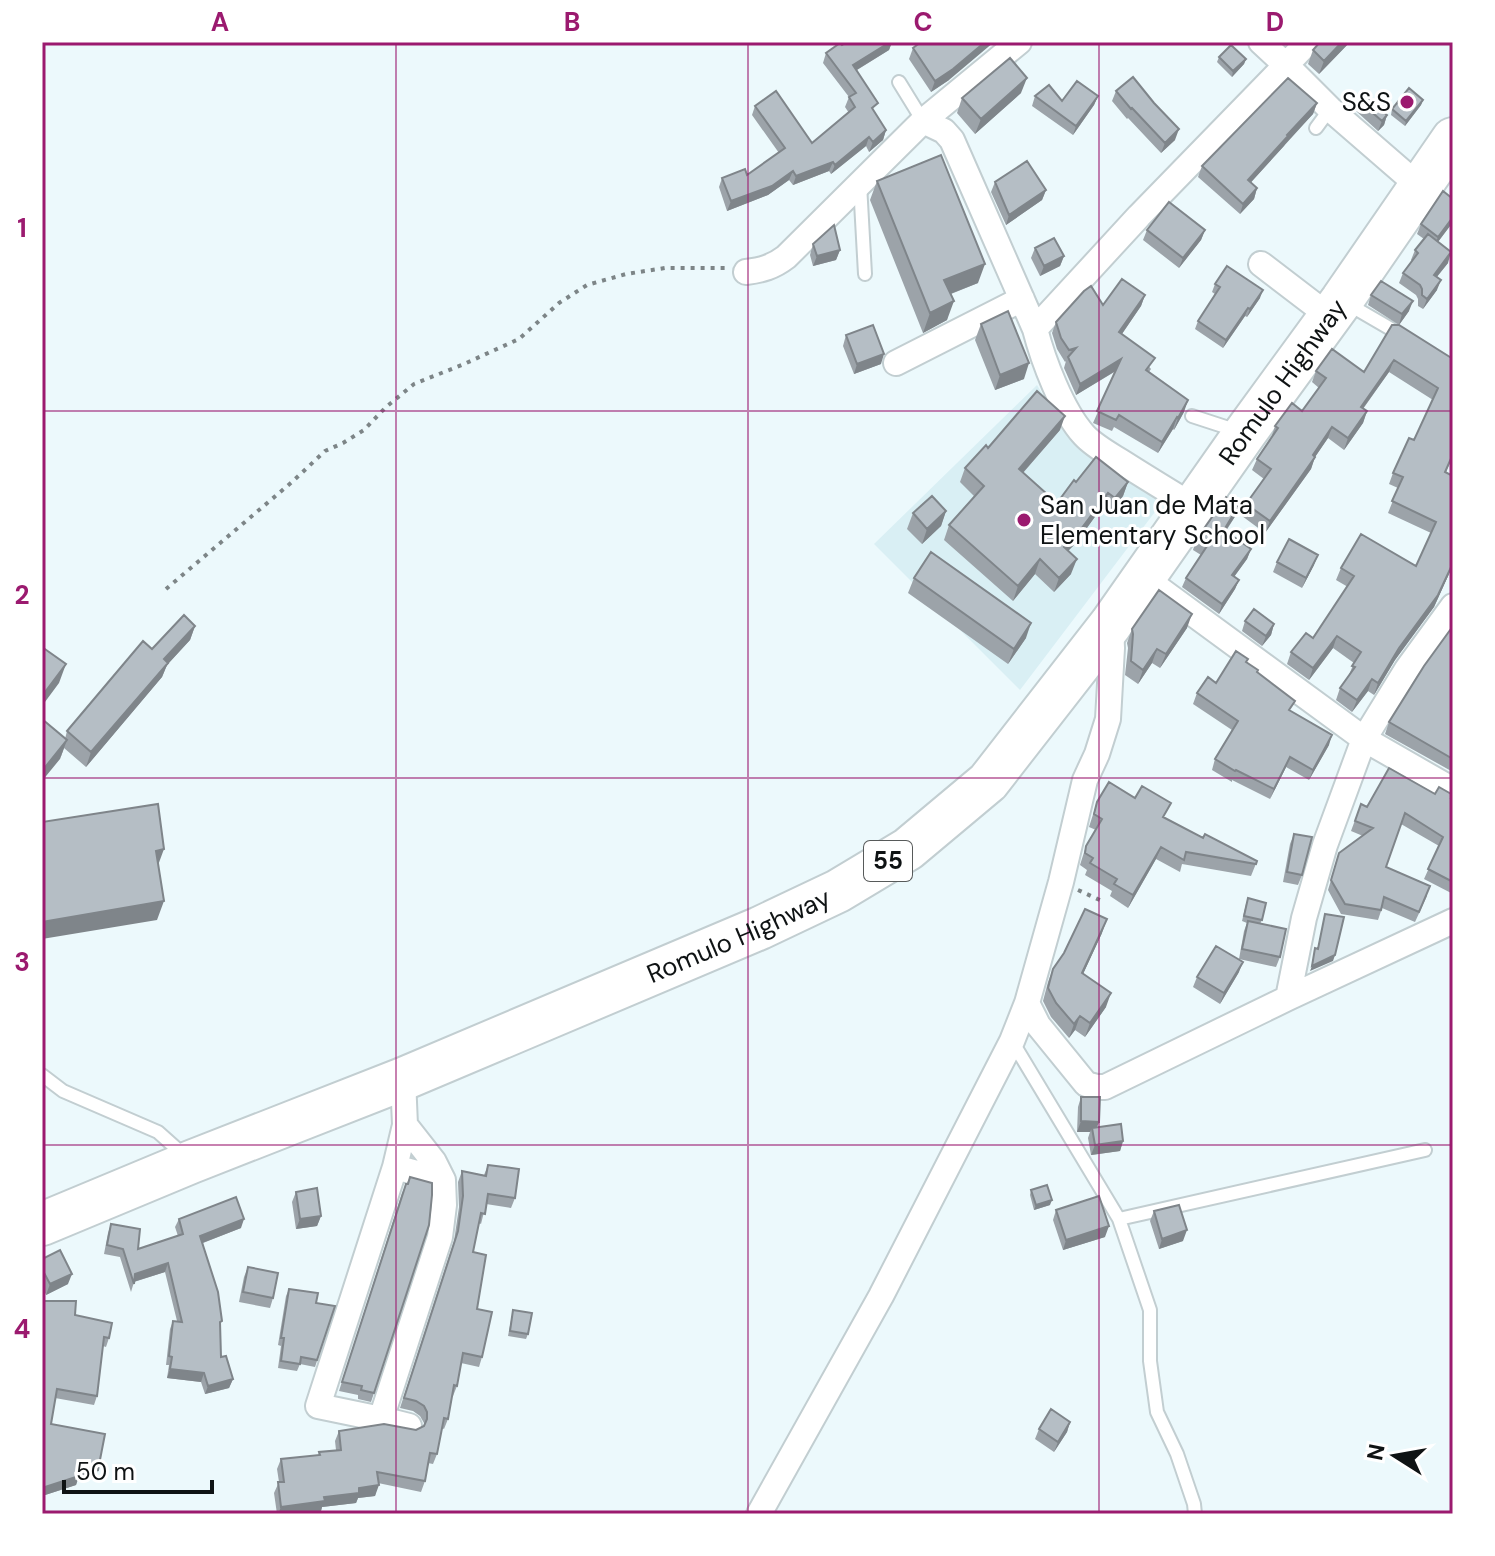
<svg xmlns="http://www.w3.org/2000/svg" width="1495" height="1556" viewBox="0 0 1495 1556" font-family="'DM Sans',sans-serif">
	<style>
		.built { fill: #d9eff4 }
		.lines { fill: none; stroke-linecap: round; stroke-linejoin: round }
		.lane-casing { stroke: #c2ced1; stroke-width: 16 }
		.street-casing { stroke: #c2ced1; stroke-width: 28 }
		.highway-casing { stroke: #c2ced1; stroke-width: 46 }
		.path { stroke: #7d8587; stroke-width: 4; stroke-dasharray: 4 6; stroke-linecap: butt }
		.lane { stroke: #fff; stroke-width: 12 }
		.street { stroke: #fff; stroke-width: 24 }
		.highway { stroke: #fff; stroke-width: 42 }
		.wall { fill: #9ca3a9 }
		.shaded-wall { fill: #7f858a }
		.building { fill: #b5bec5; stroke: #7f858a; stroke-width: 2 }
		.grid { fill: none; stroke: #9b1a6f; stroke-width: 2; stroke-opacity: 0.55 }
		.poi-dot { fill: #9b1a6f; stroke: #fff; stroke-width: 3 }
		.labels { text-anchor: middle; stroke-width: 6; stroke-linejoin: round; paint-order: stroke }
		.shield { fill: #fff; stroke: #575a5a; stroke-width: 2 }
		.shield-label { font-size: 24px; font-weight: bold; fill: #0f1314 }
		.poi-label { font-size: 26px; fill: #0f1314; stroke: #fff; text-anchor: end }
		.street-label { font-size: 26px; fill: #0f1314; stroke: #fff }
		.neatline { fill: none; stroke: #9b1a6f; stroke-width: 3 }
		.grid-label { font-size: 26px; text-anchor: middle; font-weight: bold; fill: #9b1a6f }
	</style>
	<rect width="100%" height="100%" fill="#ecf9fc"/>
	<path class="built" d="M1037,385l27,45 103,66 -147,194 -146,-146z"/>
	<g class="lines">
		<defs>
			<path id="lane" d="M899,82l24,39
				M1316,128l14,-19
				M860,184l5,90
				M1348,304l43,25
				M1192,416l46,15
				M1012,1041l107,178 31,91v51l7,51 20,42 17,50 1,10
				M42,1075l21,16 95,41 28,25
				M1119,1219l306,-69"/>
			<path id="street" d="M1308,42l-22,23 44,44 90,78
				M923,121l21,10 8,9 83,189c8,31 27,82 49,106 11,12 27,20 41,29 22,14 45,28 68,42
				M1261,264l68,52
				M746,272c16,-2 27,-5 40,-15l137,-136 96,-79
				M1035,329l104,-113 147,-151 -25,-23
				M896,363l126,-64
				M1143,577l221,162 89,51
				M1288,998l16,-80 21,-73 39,-106 43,-70 46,-63
				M1027,1003l11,22 48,59 11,3h8l183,-89 165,-77
				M403,1079l2,46 29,37 9,18 1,25 -4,32 -59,182 -63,-13 77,-239 10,-42
				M395,1167l48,13
				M381,1419l28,7
				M759,1514l122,-218 131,-255 15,-38 34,-121 24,-102 12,-26 11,-35 4,-71 -1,-22"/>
			<g id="highway">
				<path id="s1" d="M42,1224l149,-62 212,-83 357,-151 78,-37 70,-42 80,-67 123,-158 134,-191 97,-133 111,-161"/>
			</g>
		</defs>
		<use href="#lane" class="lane-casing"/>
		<use href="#street" class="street-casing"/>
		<use href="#highway" class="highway-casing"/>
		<path class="path" d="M166,589l126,-107 33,-31 18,-8 21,-13 22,-23 28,-23 50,-20 55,-25 40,-36 28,-18 39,-11 39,-6h61
			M1078,890l26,12"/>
		<use href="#lane" class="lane"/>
		<use href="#street" class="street"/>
		<use href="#highway" class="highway"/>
	</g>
	<path class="wall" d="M847,42h45l-3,8 -32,20 18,43 11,17 -3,10 -14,12 -3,-6 -35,28 -2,-3 -36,14 -4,-5 -21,15 -41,16 -8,-24 3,-9 25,-3 32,-22 -27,-38 3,-9 57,37 37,-30 -4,-6 4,-10 -26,-34 3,-10z
		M1320,42h30l-31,32 -11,-10 5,-14z
		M913,48l36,32 -18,12 -22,-33z
		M1219,57l27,2 -2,5 -12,13 -15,-15z
		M1116,91l59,49 -14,13 -33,-35 -1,1 -15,-18z
		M1021,93l-46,41 -18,-21 5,-15z
		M1035,96l27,5 36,-5 -4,9 -21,30 -41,-29z
		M1423,100l-2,5 -16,21 -14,-11 1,-6z
		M1359,101l28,14 -3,10 -6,6 -22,-20z
		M1317,103l-4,11 -27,28 -2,4 -33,36 6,6 -3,11 -14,15 -42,-37 4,-11z
		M877,181l101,102 -27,11 -4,26 -24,13 -53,-133z
		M995,182l51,8 -4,10 -36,25 -15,-33z
		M1453,222l-15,20 10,21 -11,14v13l-14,19 -5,-3v-7l-2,-4 -17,-12 4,-10 9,-12 -1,-1 4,-10 9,-11 -7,-5 4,-10z
		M1147,230h58l-4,10 -22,28 -36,-28z
		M813,244l27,6 -4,10 -23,6 -3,-11z
		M1035,248l29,8 -4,10 -20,10 -9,-18z
		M1215,284l45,14 -13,19 -2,-1 -22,32 -28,-19 3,-8 17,-27 -3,-2z
		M1145,295l-4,11 -19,28 29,35 -2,3 35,40 -10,18 -1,-1 -15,24 -44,-26 -2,4 -19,-8 23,-52 -40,24 -12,-27 2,-7 -1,1 -8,-13 -5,-16 4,-11 47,-17z
		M1371,295l38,16 -10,14 -31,-20z
		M981,324l43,55 -29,11 -20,-50z
		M1392,325l61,34v97l-7,16 7,4v89l-19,42 -39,53 -21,35 -6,-4 -16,21 -16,-12 4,-12 8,-11 6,-14 -21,-15 -24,32 -22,-16 4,-12 22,-14 35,-51 -12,-7 5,-12 75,-2 15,-33 -43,-20 10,-25 -9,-4 4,-11 21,-33 19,-40 -44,-28 -26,37 4,2 -4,12 -19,27 -16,-12 -13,19 -4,12 -46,64 -23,-17 4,-12 18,-25 -12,-9 5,-11 14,-21 4,-12 27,-15 17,-23 -7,-6 4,-11 48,1z
		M846,335l35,29 -27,10 -11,-28z
		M1060,430l-37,43 34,30 19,-21h52l-5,14 -13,17 -8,-6 -26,36 -8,8 3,23 -17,18 -19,-18 -22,27 -69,-61 5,-15 25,-29 -14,-14 5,-14 23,-20z
		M946,511l-5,15 -19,18 -15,-15 6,-16z
		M1236,515l-10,16 25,18 -4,10 -13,18 5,3 -4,9 -16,25 -37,-27 4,-9 15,-23 -8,-5 3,-10z
		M1277,562l37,3 -12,23 -29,-16z
		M914,578l112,60 -18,26 -100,-71z
		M1245,621l29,3 -3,11 -9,11 -20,-15z
		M195,626l-5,14 -23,25 -5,12 -76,90 -22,-19 -4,11 7,-28 85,-82z
		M1453,626v146l-68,-38 4,-12z
		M1187,628l-27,40 -8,-5 -14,21 -13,-9 3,-27 -1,-5 5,-14z
		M1247,662l44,50 38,33 -20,35 -23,-13 -16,32 -38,-19v2l-20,-12 3,-11 17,-29 -39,-26 4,-11 19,-10z
		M1435,794l18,5v95l-29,-15 15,-33 -38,-22 -15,43 41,29 -12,26 -33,-14 -4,12 -37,-6 -13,-24 11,-37 24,-17 -12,-5 10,-27 6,3z
		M1097,802l68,16 38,20 54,23 -6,15 -69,-12 -2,8 -24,-13 -28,49 -18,-12 2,-5 -27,-16 2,-5 -7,-5 6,-19 10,-16 -7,-3z
		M1294,834l8,41 -4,10 -15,-3 7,-38z
		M1246,904l16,16 -2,4 20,33 -4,10 -37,-8 5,-28 3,-8 -5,-2z
		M1102,933l-19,41 23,33 -21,30 -10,-7 -6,8 -18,-21 -8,-16 5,-19 5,-13z
		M1239,972l-19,32 -27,-17 4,-10z
		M1081,1097l18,25 -2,5 26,14 -3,10 -29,4 -3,-17 2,-6h-13l1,-25z
		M488,1165l27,33 -4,10 -25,-4 -5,20 -2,-1 -6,29 4,57 5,48 -3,10 -18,-4 -4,23 -4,10h-1l-4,23 -4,10 -2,-1 -5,26 -4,10 -5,-1 -3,18 -4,11 -43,-9 -3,13 -17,2 -2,5 -34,4 -1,4 -22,3h-22l-3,-21 5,-11 -2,-13 4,-10 37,-3 1,-4 17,-2 -1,-9 4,-10 77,-1 8,-4v-3l-4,-7 -7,-5 -13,-3 54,-167 5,-34 -1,-25 4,-11 22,4z
		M410,1177l-36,216 -3,9 -13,-3v-4l-19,-4 63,-198z
		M1031,1190l19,15 -16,5 -4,-15z
		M296,1192l25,24 -4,10 -21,3 -4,-27z
		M1056,1210l49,27 -42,13 -10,-30z
		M1154,1211l29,30 -24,8 -9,-28z
		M179,1219l62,9 -38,15 17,84 1,30 12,22 -4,9 -24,6 -4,-12 -34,-4 2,-13h-3l4,-36 3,-8h4l-12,-49 -31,10 -3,10 -11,-35 -16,-3 4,-21 3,-9 27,25 40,-13 -3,-9z
		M42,1259l26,25 -22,11 -4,-9z
		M248,1267l25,31 -3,10 -31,-6 5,-25z
		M289,1289l27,14 19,3 -20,61 -15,-3 -3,7 -19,-3 3,-22 -3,-1 8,-49z
		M42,1301l33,14 34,23 -3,9 -3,-1 -6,50 -3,9 -39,-7 -4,26 47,46 -3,8 -16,-3 -3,10 -34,11z
		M513,1310l15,24 -2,5 -18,-3z
		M1070,1422l-3,10 -13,20 -19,-13 4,-10z"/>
	<path class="shaded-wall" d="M890,42h2l-3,8 -39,24 3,-9z
		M985,42h9l-45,38 -18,12 4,-11z
		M1342,42h8l-31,32 5,-13z
		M1246,59l-2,5 -12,13 1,-6z
		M1027,78l-6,15 -46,41 6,-15z
		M1098,96l-4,9 -21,30 3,-9z
		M1423,100l-2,5 -16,21 1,-5z
		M1317,103l-4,11 -69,76 4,-10 39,-45z
		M1387,115l-3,10 -6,6 4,-10z
		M1179,129l-4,11 -14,13 4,-10z
		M886,130l-3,10 -14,12 4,-10z
		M869,137l-3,9 -35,28 4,-9z
		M833,162l-4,9 -36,14 3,-9z
		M793,171l-4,9 -21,15 -41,16 4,-10z
		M1257,188l-3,11 -14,15 3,-10z
		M1046,190l-4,10 -36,25 3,-10z
		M1453,217v5l-19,25 4,-10z
		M1205,230l-4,10 -22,28 4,-10z
		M840,250l-4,10 -23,6 4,-10z
		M1451,252l-3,11 -18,22 4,-10z
		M1064,256l-4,10 -20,10 4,-10z
		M985,264l-7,19 -41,16 7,-19z
		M1441,280l-4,10 -14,19 4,-10z
		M1263,290l-3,8 -13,19 3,-8z
		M1145,295l-4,11 -26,38 4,-12z
		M954,301l-7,19 -24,13 7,-20z
		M1413,301l-4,10 -10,14 3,-11z
		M1248,308l-3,8 -22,32 3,-8z
		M884,354l-3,10 -27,10 3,-10z
		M1121,359l-4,11 -41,25 4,-11z
		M1394,360l-5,12 -33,46 5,-11z
		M1029,363l-5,16 -29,11 5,-15z
		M1188,400l-4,12 -10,18 4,-12z
		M1367,411l-4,12 -19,27 4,-12z
		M1065,416l-5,14 -47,54 6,-15z
		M1177,417l-4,12 -15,24 4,-11z
		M1332,427l-4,11 -13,19 -4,12 -46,64 5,-12z
		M1128,482l-5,14 -13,17 5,-15z
		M1108,493l-6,14 -26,36 -18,18 6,-14z
		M1239,505l-3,10 -16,24 4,-9z
		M946,511l-5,15 -19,18 5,-15z
		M1251,549l-4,10 -19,26 4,-10z
		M1318,555l-4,10 -12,23 4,-10z
		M1040,559l-5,15 -22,27 5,-15z
		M1077,559l-6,15 -17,18 5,-14z
		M1453,563v2l-19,42 -39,53 -21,35 4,-12z
		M1239,580l-4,9 -16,25 3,-10z
		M1192,614l-5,14 -27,40 6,-14z
		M1031,623l-5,15 -18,26 6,-15z
		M1274,624l-3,11 -9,11 4,-10z
		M195,626l-5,14 -23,25 -5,12 -76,90 5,-15 73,-93z
		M1337,636l-4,12 -24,32 4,-12z
		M1157,649l-5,14 -14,21 5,-14z
		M66,664l-7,19 -17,23v-10z
		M1372,679l-4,12 -16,21 5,-12z
		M1332,735l-3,10 -20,35 4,-10z
		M67,740l-7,19 -18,22v-10z
		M1290,757l-4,10 -16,32 4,-10z
		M1161,847l-5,12 -28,49 5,-13z
		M164,849l-7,19 -1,-17z
		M164,901l-7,19 -115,19v-17z
		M1107,919l-5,14 -25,54 5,-14z
		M1335,955l-2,6 -23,10 2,-5z
		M1243,962l-4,10 -19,32 4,-11z
		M1111,993l-5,14 -21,30 5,-14z
		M1080,1016l-5,14 -6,8 5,-14z
		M1081,1121l18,1 -4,10 -3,-4 -2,4h-13z
		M1123,1141l-3,10 -29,4 4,-10z
		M1052,1200l-2,5 -16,5 2,-5z
		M321,1216l-4,10 -21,3 4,-10z
		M244,1219l-3,9 -44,17 3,-9z
		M1109,1226l-4,11 -42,13 3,-10z
		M1187,1230l-4,11 -24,8 3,-10z
		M168,1263l-3,9 -32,10 2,-8z
		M72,1274l-4,10 -22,11 4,-11z
		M170,1369l34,4 -3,9 -34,-4z
		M233,1379l-4,9 -24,6 3,-8z
		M1070,1422l-3,10 -13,20 4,-10z
		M79,1476l-3,9 -34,11v-8z
		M379,1485l-4,11 -17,2 -2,5 -34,4 -1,4 -22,3h-21l3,-7 43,-10 35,-9z"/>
	<path class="building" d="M847,42h43l-37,23 25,38 -6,5 14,22 -13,12 -4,-5 -34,28 -2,-3 -37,14 -3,-5 -21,15 -41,15 -9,-23 23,-9 2,6 38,-27 -30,-42 21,-15 36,52 43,-36 -6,-10 7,-4 -30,-40 14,-10 2,2z
		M921,42h64l-32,27 -18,12 -22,-33z
		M1320,42h22l-18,19 -11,-11z
		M1231,45l15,14 -13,12 -14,-14z
		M1010,58l17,20 -46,41 -19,-21z
		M1133,77l21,26 25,26 -14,14 -33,-35 -1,1 -15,-18z
		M1288,78l29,25 -30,32 1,1 -40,44 9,8 -14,16 -41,-38z
		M1077,81l21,15 -22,30 -41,-30 14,-11 13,16z
		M1409,88l14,12 -17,21 -14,-12z
		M1364,95l23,20 -5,6 -23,-20z
		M941,155l44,109 -41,16 10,21 -24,12 -53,-132z
		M1027,161l19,29 -37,25 -14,-33z
		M1443,191l10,8v18l-15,20 -17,-13z
		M1169,202l36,28 -22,28 -36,-28z
		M834,225l6,25 -23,6 -4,-12z
		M1428,234l23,18 -17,23 7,5 -14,19 -5,-4v-6l-2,-4 -17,-12 15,-20 -3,-3z
		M1054,238l10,18 -20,10 -9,-18z
		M1227,266l36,24 -13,19 -2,-1 -22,32 -28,-19 22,-34 -5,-3z
		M1122,279l23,16 -26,37 36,26 -9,12 42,30 -10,18 -1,-1 -15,25 -43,-27 -3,5 -19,-9 24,-52 -41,25 -12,-27 8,-9 -7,2 -8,-12 -5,-16 28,-31 7,-5 12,19z
		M1381,281l32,20 -11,13 -31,-19z
		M1008,311l21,52 -29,12 -19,-51z
		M873,325l11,29 -27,10 -11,-29z
		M1392,325h7l54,34v95l-8,18 8,4v87l-15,32 -39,53 -21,35 -6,-4 -15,21 -17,-12 15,-21 -3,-1 9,-14 -24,-16 -24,32 -22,-16 15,-19 7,5 41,-62 -13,-8 20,-34 55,32 20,-44 -44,-21 11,-24 -10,-4 16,-35 5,2 24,-52 -44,-28 -33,47 6,4 -19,27 -16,-11 -19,28 2,2 -45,64 -24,-17 25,-35 -14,-10 21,-31 -3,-2 17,-23 10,8 24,-33 -10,-7 16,-22 32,23z
		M1037,391l28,25 -46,53 38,34 17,-23 2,2 20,-25 32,25 -13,16 -7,-5 -27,36 -17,18 13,12 -18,19 -19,-19 -22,27 -69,-61 35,-39 -19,-18 21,-23 2,3z
		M932,496l14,15 -19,18 -14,-16z
		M1226,497l13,8 -15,25 27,19 -19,26 7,5 -17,24 -36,-26 21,-32 -11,-6z
		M1289,539l29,16 -12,23 -29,-16z
		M931,552l100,71 -17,26 -100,-71z
		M1159,590l33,24 -26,40 -9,-5 -14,21 -12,-9 2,-27 -1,-5z
		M1254,609l20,15 -8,12 -21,-15z
		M184,615l11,11 -31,33 4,4 -77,89 -24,-21 76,-90 9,8z
		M1453,626v133l-64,-37 35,-56z
		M42,647l24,17 -24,32z
		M1236,651l12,8 -2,3 12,8 -1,2 38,29 -6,9 43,25 -19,35 -23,-13 -16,32 -38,-19 -1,1 -20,-12 23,-38 -41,-28 11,-16 8,6z
		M42,719l25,21 -25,31z
		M1389,768l46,26 4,-7 14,8 -2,3 2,1v83l-25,-13 15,-32 -38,-24 -19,54 44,19 -11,26 -35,-15 -3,13 -36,-6 -14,-24 8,-27 34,-25 -18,-7 6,-17 6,3z
		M1109,782l26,16 7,-12 29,17 -8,14 40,21 2,-4 52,27 -1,3 -70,-12 -2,8 -23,-13 -28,48 -19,-11 3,-5 -27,-16 3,-5 -8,-5 1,-7 16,-27 -8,-5 3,-12z
		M158,804l6,45 -8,2 8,50 -122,21v-100z
		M1294,834l18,3 -10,38 -15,-3z
		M1248,898l18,5 -4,17 -18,-4z
		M1085,909l22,10 -25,54 29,20 -21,30 -10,-7 -6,8 -18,-21 -8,-15 5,-19 11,-16z
		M1325,914l19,3 -9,38 -23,11 3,-18 3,1z
		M1248,921l38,8 -6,28 -38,-8z
		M1216,946l27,16 -19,31 -27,-16z
		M1081,1097h19l-1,25 -18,-1z
		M1121,1124l2,17 -28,4 -3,-17z
		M488,1165l31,4 -4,29 -27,-4 -3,20 -4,-1 -8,39 13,3 -9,54 15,3 -10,45 -19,-4 -6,33 -3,-1 -6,34 -4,-1 -7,36 -7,-1 -5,28 -48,-9 2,13 -20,3v5l-35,4 1,4 -44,6 -3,-25h6l-3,-23 39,-4 -1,-3 22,-2 -2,-19 45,-7 32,6 8,-4 3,-7v-7l-3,-6 -8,-5 -12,-3 54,-167 5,-35 -1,-25 24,5z
		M410,1177l22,6v12l-3,30 -55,168 -13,-3 1,-4 -20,-4 64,-198h2z
		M1047,1185l5,15 -16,5 -5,-15z
		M317,1188l4,28 -21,3 -4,-27z
		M1099,1196l10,30 -43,14 -10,-30z
		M236,1197l8,22 -44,17 18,56 4,29 -2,1 1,35 5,-1 7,23 -25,7 -4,-13 -34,-4 2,-12 -3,-1 4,-35 9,1 -14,-59 -33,11 -1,10 -11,-35 -16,-4 4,-21 29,5 -2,20 45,-15 -4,-15z
		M1179,1205l8,25 -25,9 -8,-28z
		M60,1250l12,24 -22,10 -8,-15v-10z
		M248,1267l30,6 -5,25 -30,-6z
		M289,1289l29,4 -2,10 19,3 -18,54 -16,-3 -1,7 -19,-3 3,-23h-3z
		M42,1301h34l-1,14 37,8 -3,15 -5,-1 -7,59 -40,-7 -6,35 54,10 -7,36 -17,-4 -2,10 -37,12z
		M513,1310l19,3 -4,21 -18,-3z
		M1051,1409l19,13 -12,20 -19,-13z"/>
	<path class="grid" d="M396,42v1472M748,42v1472M1099,42v1472M42,411h1411M42,778h1411M42,1145h1411"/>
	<g class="poi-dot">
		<circle cx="1407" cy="102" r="8"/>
		<circle cx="1024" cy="520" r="8"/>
	</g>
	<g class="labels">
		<rect class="shield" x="864" y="841" width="48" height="40" rx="6"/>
		<g class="shield-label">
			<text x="888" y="869">55</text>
		</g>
		<g class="poi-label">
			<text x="1391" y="111">S&amp;S</text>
			<text x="1040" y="514" text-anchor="start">San Juan de Mata<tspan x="1040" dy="30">Elementary School</tspan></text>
		</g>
		<g class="street-label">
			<text dy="9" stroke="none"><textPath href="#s1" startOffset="1546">Romulo Highway</textPath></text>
			<text dy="9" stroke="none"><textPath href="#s1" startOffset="754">Romulo Highway</textPath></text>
		</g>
	</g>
	<rect width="1495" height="1556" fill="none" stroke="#ffffff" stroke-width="88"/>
	<g transform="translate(1395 1456) rotate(281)" stroke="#ffffff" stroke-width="6" paint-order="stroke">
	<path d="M0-6L14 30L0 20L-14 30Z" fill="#0f1314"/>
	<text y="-12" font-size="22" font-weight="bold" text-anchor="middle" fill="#0f1314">N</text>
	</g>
	<path d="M64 1480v12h148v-12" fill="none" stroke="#0f1314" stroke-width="4"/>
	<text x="76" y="1480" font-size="24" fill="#0f1314" stroke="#ffffff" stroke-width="6" paint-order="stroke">50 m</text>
	<rect x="44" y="44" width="1407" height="1468" class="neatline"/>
	<g class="grid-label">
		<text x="220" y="31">A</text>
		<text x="572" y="31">B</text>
		<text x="923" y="31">C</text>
		<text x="1275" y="31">D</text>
		<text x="22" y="237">1</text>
		<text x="22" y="604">2</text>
		<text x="22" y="971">3</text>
		<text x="22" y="1338">4</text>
	</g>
</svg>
